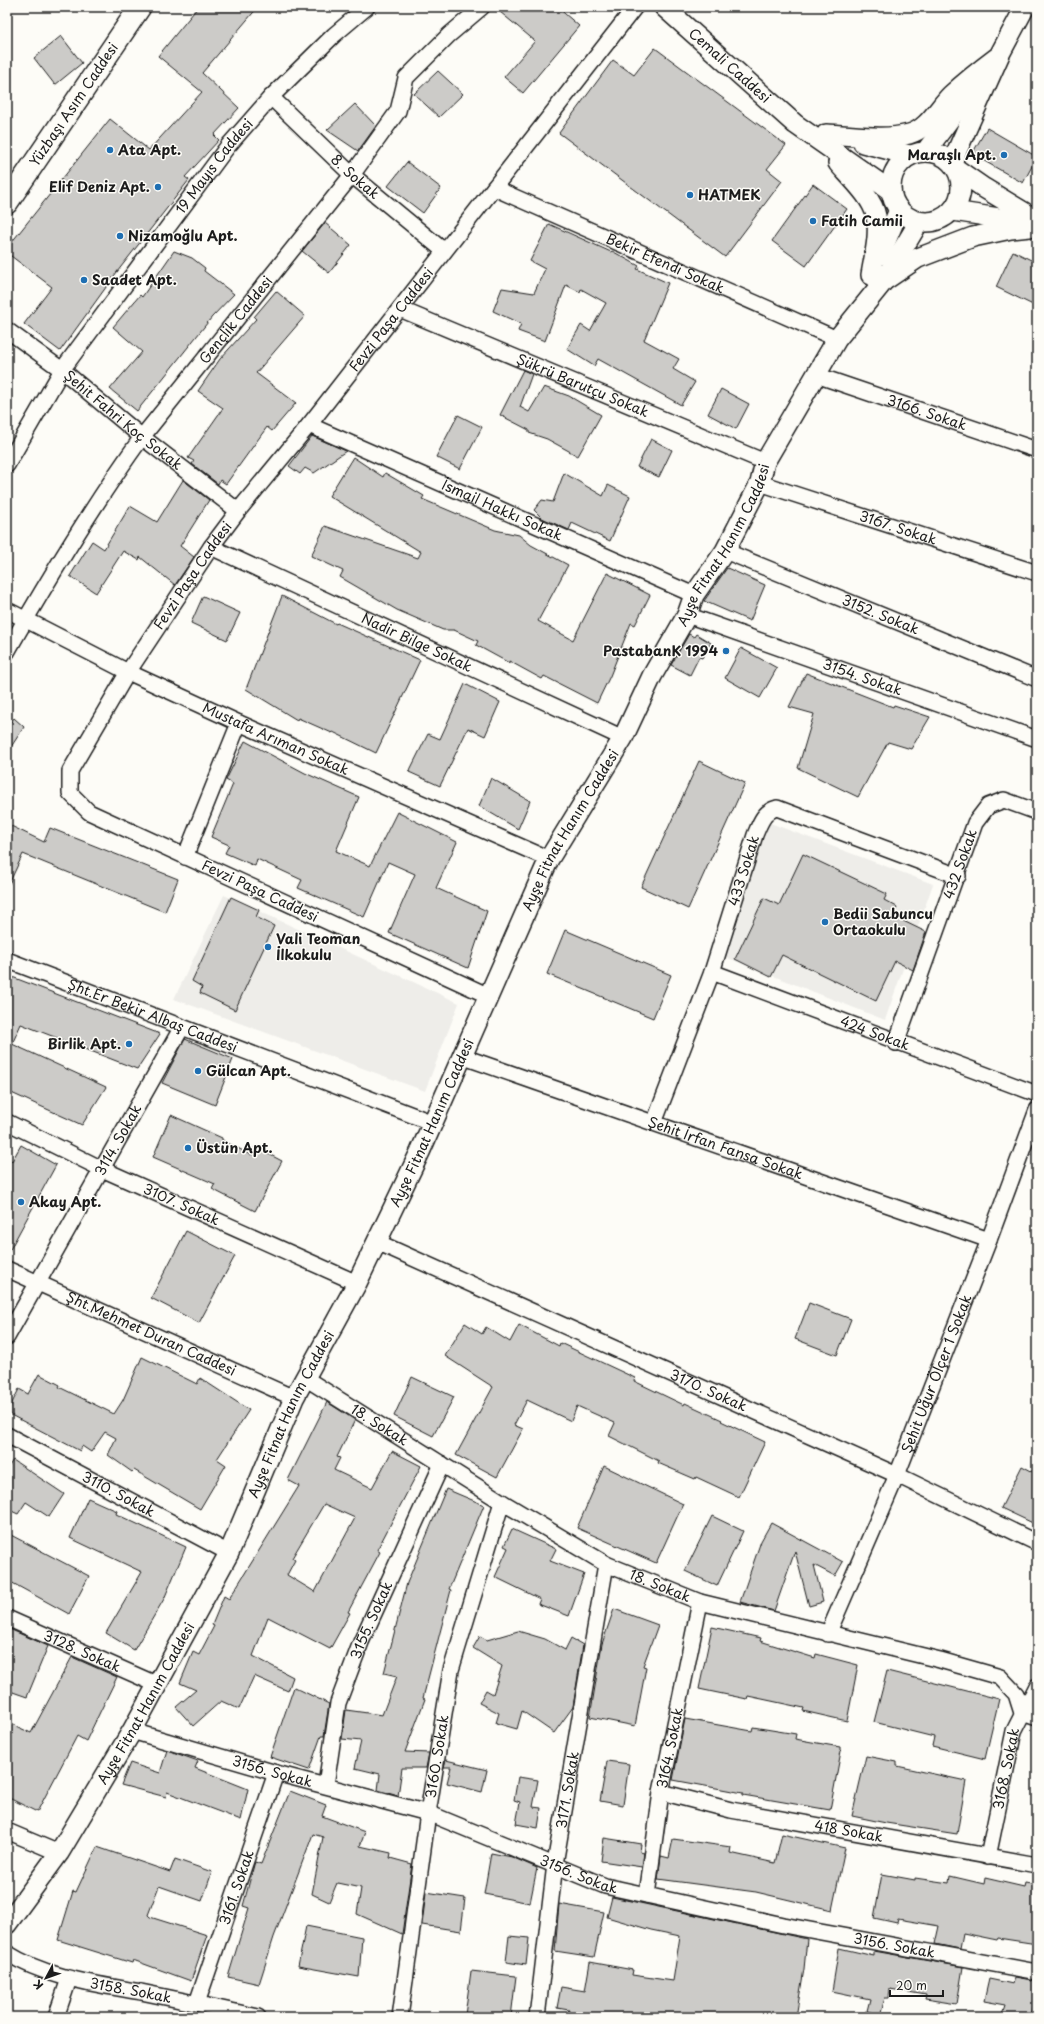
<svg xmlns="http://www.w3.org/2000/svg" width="1044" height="2024" viewBox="0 0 1044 2024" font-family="'Playpen Sans',sans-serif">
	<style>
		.built { fill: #eeede9 }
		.building { fill: #cccbc8; stroke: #1c1c1c; fill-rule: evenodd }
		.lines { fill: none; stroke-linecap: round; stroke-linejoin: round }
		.minor-casing { stroke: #1c1c1c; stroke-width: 18 }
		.tertiary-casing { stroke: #1c1c1c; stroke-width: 22 }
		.secondary-casing { stroke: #1c1c1c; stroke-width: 24 }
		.minor { stroke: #fdfcf7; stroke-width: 15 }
		.tertiary { stroke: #fdfcf7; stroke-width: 19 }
		.secondary { stroke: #fdfcf7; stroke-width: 21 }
		.poi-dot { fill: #1f6fb2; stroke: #fdfcf7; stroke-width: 1.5 }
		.labels { text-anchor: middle; stroke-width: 3; stroke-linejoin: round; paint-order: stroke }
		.street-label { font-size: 14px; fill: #1c1c1c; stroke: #fdfcf7 }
		.poi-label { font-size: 14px; font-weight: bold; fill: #1c1c1c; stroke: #fdfcf7; text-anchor: start }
	</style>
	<rect width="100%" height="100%" fill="#fdfcf7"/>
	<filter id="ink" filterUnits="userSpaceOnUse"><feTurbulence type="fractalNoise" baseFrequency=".025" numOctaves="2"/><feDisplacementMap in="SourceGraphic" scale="8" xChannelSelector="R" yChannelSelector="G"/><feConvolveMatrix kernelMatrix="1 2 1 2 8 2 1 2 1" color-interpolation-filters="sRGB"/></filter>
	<g filter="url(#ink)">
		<path class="built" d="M770,823l163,61 -48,136 -167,-66z
			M224,895l235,108 -34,88 -251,-92z"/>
		<path class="building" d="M198,7h60l-56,66 37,35 -25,27 5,5 -34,37 4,3 -72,92 -57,79 -36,-27 28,-37 -45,-34v-5l103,-129 39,31 53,-58 -44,-36z
			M494,7h63l22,19 -56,67 -19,-16 31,-36z
			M61,36l21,27 -27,22 -21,-27z
			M655,48l131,97 -19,24 15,12 -57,76 -166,-124 54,-73 21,15z
			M438,71l25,23 -24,23 -25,-23z
			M355,104l21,22 -18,25 -31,-21z
			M987,128l50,29 -14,26 -51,-29z
			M407,162l34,26 -18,25 -35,-27z
			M813,184l34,25 -41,57 -34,-25z
			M325,223l26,22 -22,28 -27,-22z
			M549,224l62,28 1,-1 27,15 -2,3 31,14 -24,57 35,19 -6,10 22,13 -14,23 -83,-46 -4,7 -27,-17 14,-24 9,6 16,-28 -25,-14 -1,3 -14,-7 -21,56 -27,-10 3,-7 -28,-13 9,-23 32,5 11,-24 -15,-8z
			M174,251l18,7 13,10 -1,3 30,23 -22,23 -75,94 -27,-22 32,-37 -29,-25 27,-32 2,2z
			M1013,251l24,12v44l-41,-20z
			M276,291l29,25 -49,57 40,30 -24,28 -5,-4 -41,57 -6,-4 -2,4 -26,-20 2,-3 -6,-3 35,-50 -25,-17 22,-32 36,-40 -2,-2z
			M523,370l9,4 -12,33 9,5 15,-25 25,9 32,19 -23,41 -31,-17 -18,-6v-3l-29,-15z
			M721,389l28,15 -13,25 -28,-15z
			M458,415l24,12 -22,42 -24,-12z
			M312,436l34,15 -32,22 -9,-5 -5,6 -11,-8z
			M651,439l21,11 -13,27 -22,-10z
			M353,457l30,20 2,-4 39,23 -2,3 73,31 24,5 12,10 37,20 -30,56 35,19 34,-67 43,22 -15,30 -4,-2 -21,53 -13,27 -53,-27 -2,3 -33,-18v2l-33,-18 2,-4 -24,-11h-11l-46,-20 -57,-33 3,-6 -32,-15 14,-30 93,32 3,-6 -92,-56z
			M564,473l39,23 5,-11 22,11 -20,45 -38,-18 -3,7 -27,-12 -8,-8 8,-10 11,2z
			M183,480l26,20 -29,46 14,11 -19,28 -35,-28 -1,3 -16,-9 -27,42 -26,-17 22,-35 12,8 26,-43 27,16z
			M727,568l38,17 -15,36 -46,-20z
			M203,596l37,17 -13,27 -36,-17z
			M282,596l54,28 1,-1 83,37 -44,93 -43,-21 -1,1 -34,-15 -1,2 -51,-31z
			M689,634l5,3 2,-3 15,9 -9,15 -3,-1 -9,18 -19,-10z
			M741,648l36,20 -17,30 -35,-20z
			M806,673l87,34 1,-2 36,12 -19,32 -23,-7 -30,55 -60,-29 16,-54 -25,-7z
			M465,684l35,18 -15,34 -17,-8 -28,58 -31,-14 19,-38 12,5z
			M14,718l10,9 -17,26v-26z
			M245,741l60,32 54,24 -23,54 34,15 27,-54 60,30 -21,46 51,23 -19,57 -79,-35 26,-59 -27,-12 -24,55 -66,-29 4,-8 -45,-21 -2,7 -30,-13 4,-8 -18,-8 22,-53 -7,-4z
			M699,761l46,22 -57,126 -47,-22z
			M491,778l39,23 -12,28 -39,-23z
			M7,824l37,18 6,-14 128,51 -13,33 -142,-58 -16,34z
			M803,854l84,40 -3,6 13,7 -4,9 33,16 -13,38 -18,-9 -19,40 -94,-46 -11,22 -36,-18 29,-61 15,7z
			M231,897l28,13 -3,7 18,9 -39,84 -35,-17 2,-6 -10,-6z
			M565,930l106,45 -18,43 -106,-44z
			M7,975l153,59 -23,35 -116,-45 -9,20 94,43 -24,38 -75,-34z
			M185,1039l48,20 -18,46 -53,-22z
			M171,1115l51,23v2l29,15 4,-8 27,14 -27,50 -43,-22 3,-5 -62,-27z
			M21,1145l35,20 -49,90v-97l5,3z
			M186,1231l49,25 -36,67 -48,-25z
			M809,1303l42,16 -14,36 -42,-16z
			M465,1323l17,11 4,-7 24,15 9,-17 40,21 1,-3 75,35 -1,3 50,24 1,-2 37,17 -1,1 44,21 -26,55 -43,-20 -1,2 -37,-16 1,-2 -50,-25 6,-13 -38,-17 -6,15 -44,-21 -13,25 9,4 -26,48 -41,-22 37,-68 -48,-31z
			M142,1357l55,27 3,-6 49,32 -32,49 9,6 -26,44 -66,-39 -2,2 -24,-17 8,-17 -11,-6 -14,20 -9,-6 -2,5 -73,-38 12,-24 9,5 11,-20 21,11 -1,2 55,27 9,-14z
			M412,1377l42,20 -21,39 -39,-20z
			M327,1402l28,18 -18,37 3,1 -6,12 38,18 20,-37 29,15 -44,84 3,2 -32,60 2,1 -20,36 -62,-32 -15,39 40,21 -5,14 -34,-15 -15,33 -18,-8 -28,25 -17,-19 20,-17 -16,-7 13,-31 6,3 15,-29 -2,-1 12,-29 5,3 70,-113 -11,-6zM324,1504l31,14 -40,74 -28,-17 8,-15 -3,-2z
			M13,1460l51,34 -15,23 -23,-15 -8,12 -11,-5v-40z
			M604,1466l79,38 -27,59 -79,-35z
			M1022,1466l15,8v51l-36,-17z
			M446,1489l38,16 -35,84 2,1 -28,108 2,1 -20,53 24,1 -3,15h-24l-4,28 -20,-6 2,-16 -25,-6 6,-27 -19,-2 4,-29 36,5 15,-39 -13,-3 23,-90z
			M88,1498l29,13 -1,3 70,33 -22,52 -30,51 -28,-17 36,-61 -72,-34z
			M712,1516l31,15 -26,55 -32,-15z
			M771,1523l72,39 -8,14 -21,-11 9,37 -14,4 -14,-55 -21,60 -34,-9 21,-61z
			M512,1529l44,20 -6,12 34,13 -15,42 -31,-12 2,-5 -45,-22 13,-29 -4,-2z
			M7,1533l82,43 -20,38 -62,-34z
			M614,1609l44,16 -15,41 3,1 -11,59 -45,-9 12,-73z
			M712,1627l49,11 -1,3 55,17 1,-4 42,11 -11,56 -44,-10 1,-3 -56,-12 -1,3 -48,-10z
			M7,1628l41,18 -21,51 -20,-7z
			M518,1631l27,8 20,11 6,-12 12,7 -10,62 -19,26 -32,-22 -5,18 -21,-6 3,-10 -20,-10 7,-13 7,4 9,-28 -29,-18 7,-12 7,4z
			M72,1657l45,20 -31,64 -9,-5 -40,76 -30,-15v-75l24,11z
			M887,1671l112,28 -14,60 -53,-13 2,-9 -60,-15z
			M294,1687l35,17 -5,32h-3l-12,34 -39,-13z
			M685,1719l67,12 1,-4 43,7 -1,5 45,8v3l1,1 -11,59 -87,-15v-2l-70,-13z
			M167,1750l31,11 -3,7 53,21 -7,31 -74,-28 -1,5 -45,-12 9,-22 30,10z
			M866,1756l31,6v4l69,15 -9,53 -71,-11 -34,-7z
			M446,1760l41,10 -5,22 -35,-9 4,-16h-7z
			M607,1761l22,3 -6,41 -23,-4z
			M518,1777l20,3 -5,27 8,1 -3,20 -22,-4 4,-22 -6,-2z
			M290,1791l36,14 -4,11 43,16 -5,14 31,7 -1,5 22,6 -10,70 -45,-20 4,-26 -24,-5 -8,19 -17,-8 11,-57 -10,-3 -39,103 -15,47 -31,-7 21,-69 -6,-2 11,-41 1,-3 6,2z
			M782,1834l63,14 -13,62 -76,-18 -98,-13 3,-23 8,2 4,-19 58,8 -1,6 45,10z
			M604,1838l37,6 -1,8 4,1 -2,14 -41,-6z
			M97,1847l73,25 5,-13 37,13 -10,29 -43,-15 -11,29 2,2 57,18 -16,46 -58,-21 -1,3 -74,-23 15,-49 3,1z
			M491,1853l21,4 25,11 -7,35 -46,-9z
			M882,1874l33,6v-2l34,5 1,-7 34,8 1,-6 39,9 1,-4 12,2v59l-39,-6 -1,2 -34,-7 -3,16 -25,-5 4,-18 -41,-7 -1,4 -23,-5z
			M426,1892l39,6 -4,33 -39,-6z
			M612,1897l195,42 -3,30 -8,48h-229l2,-7 -12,-2 4,-21 24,4 5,-29 43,8 -1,5 41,6 7,-45 -29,-6 -44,-13z
			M559,1904l45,8 -10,45 -39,-6z
			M306,1926l56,11 -3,40 -61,-11z
			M509,1936l20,2 -3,27 -20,-3z
			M839,1948l35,8v-5l89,16 -6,37 -32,-5 1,-4 -36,-6 -1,9h-4l-5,17 -13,-4 3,-12 -38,-8z
			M471,1971l45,5 -5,41 -46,-2z
			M1015,1977l22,4v13l-7,23h-17l-10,-3 3,-9 -22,-4 5,-22 24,5z"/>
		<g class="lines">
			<defs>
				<g id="minor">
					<path id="s1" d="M271,97l81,78 92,76"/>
					<path id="s2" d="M494,188l343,151"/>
					<path id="s3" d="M400,309l365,153"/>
					<path id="s4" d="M7,330l55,40 80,67 96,74"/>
					<path id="s5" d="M816,375l221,75"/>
					<path id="s6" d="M309,425l385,170"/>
					<path id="s7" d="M7,465l55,-95 166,-224 43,-49 63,-62 33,-28"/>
					<path id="s8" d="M760,483l277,90"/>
					<path id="s9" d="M211,547l412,191"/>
					<path id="s10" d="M725,551l312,128"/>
					<path id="s11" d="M7,610l121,62 111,51 310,136"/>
					<path id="s12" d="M687,615l350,124"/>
					<path id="s13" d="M7,652c42,-74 85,-146 135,-215l210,-262 46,-64 8,-33 43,-43 33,-28"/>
					<path d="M185,857l54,-134"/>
					<path id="s14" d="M7,960l426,163"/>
					<path id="s15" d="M712,972l325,122"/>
					<path id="s16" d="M489,996l-400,-184 -19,-19v-22l58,-99 83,-125 27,-36 71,-86 326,-418"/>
					<path id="s17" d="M896,1043l79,-220 13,-17 16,-6 33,12"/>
					<path id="s18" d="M461,1056l528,184"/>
					<path id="s19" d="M7,1122l95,47 255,114"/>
					<path id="s20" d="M654,1123l58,-151 43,-137c5,-12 9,-24 22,-27l181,68"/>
					<path id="s21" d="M377,1242l520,233 140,68"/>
					<path id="s22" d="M7,1269l287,129"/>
					<path id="s23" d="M7,1337l175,-310"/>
					<path id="s24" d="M305,1378l197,124 104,62 94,38 240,58 60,17 16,17 6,19 15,5"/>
					<path id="s25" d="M7,1435l222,118"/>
					<path id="s26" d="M7,1618l151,67"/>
					<path id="s27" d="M828,1634l69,-159 92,-235 48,-130"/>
					<path id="s28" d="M132,1731l144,42 152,40 177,73 178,39 254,47"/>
					<path id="s29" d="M326,1785l12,-82 23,-61 81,-178"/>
					<path id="s30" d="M661,1792l70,18 306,55"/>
					<path d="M7,1831l52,22"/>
					<path id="s31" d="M988,1857l26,-126 23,-45"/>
					<path id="s32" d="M647,1895l14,-103 39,-190"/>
					<path id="s33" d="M7,1953c39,25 89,31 134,39 39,8 78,16 117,25"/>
					<path id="s34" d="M197,2003l79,-230"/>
					<path d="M56,2017l13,-38"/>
					<path id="s35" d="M400,2017l28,-204 23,-143 51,-168"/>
					<path id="s36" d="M537,2017l18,-153 51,-300"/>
				</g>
				<g id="tertiary">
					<path id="s37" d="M664,7l131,117 96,67"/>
					<path d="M826,134c27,1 57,7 83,0 19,-5 29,-26 42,-39 14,-13 29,-25 45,-37"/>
					<path d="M863,143l46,12"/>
					<path d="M926,151l50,-67"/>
					<circle cx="926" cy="187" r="35"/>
					<path d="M952,162l49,-110 24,-45"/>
					<path d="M838,163c11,13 35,35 38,53 4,19 -2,40 -5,59"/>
					<path d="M958,170l26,18 53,32"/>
					<path d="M953,211l46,7 25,7"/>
					<path d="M880,255l19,-45"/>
					<path d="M887,279l31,-21 55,-21 38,-8 19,-2"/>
					<path id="s38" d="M7,1924l52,-71 73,-122 97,-178 65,-155 63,-115 63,-131 129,-293 74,-121 29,-62 35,-61 7,-20 31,-44 35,-68 5,-21 72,-123 46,-57 36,-60"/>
				</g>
				<g id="secondary">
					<path id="s39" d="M7,203l133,-196"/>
				</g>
			</defs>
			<use href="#minor" class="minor-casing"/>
			<use href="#tertiary" class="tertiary-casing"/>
			<use href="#secondary" class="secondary-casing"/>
			<use href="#minor" class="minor"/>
			<use href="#tertiary" class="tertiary"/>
			<use href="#secondary" class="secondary"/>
		</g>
	</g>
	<g class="poi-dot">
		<circle cx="110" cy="150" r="4"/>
		<circle cx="1004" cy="155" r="4"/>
		<circle cx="158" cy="187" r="4"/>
		<circle cx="690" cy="195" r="4"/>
		<circle cx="813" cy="221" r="4"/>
		<circle cx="120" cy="236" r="4"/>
		<circle cx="84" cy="280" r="4"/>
		<circle cx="726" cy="651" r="4"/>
		<circle cx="825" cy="922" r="4"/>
		<circle cx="268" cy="947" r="4"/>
		<circle cx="129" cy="1044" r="4"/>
		<circle cx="198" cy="1071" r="4"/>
		<circle cx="188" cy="1148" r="4"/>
		<circle cx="21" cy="1202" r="4"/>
	</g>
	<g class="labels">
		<g class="street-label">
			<text dy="5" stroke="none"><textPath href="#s37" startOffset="88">Cemali Caddesi</textPath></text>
			<text dy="5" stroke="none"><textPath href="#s39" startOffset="119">Yüzbaşı Asım Caddesi</textPath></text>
			<text dy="5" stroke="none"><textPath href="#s7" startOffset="364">19 Mayıs Caddesi</textPath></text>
			<text dy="5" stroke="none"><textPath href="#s1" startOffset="116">8. Sokak</textPath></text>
			<text dy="5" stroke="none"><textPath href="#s2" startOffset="187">Bekir Efendi Sokak</textPath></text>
			<text dy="5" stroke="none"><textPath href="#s13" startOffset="404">Gençlik Caddesi</textPath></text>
			<text dy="5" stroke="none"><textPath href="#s16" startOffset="1044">Fevzi Paşa Caddesi</textPath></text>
			<text dy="5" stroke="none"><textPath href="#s3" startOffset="198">Şükrü Barutçu Sokak</textPath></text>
			<text dy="5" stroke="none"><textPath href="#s5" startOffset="117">3166. Sokak</textPath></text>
			<text dy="5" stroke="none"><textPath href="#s4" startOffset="147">Şehit Fahri Koç Sokak</textPath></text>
			<text dy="5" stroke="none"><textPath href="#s6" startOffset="211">İsmail Hakkı Sokak</textPath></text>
			<text dy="5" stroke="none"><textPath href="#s8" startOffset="145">3167. Sokak</textPath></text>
			<text dy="5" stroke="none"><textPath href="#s38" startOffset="1558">Ayşe Fitnat Hanım Caddesi</textPath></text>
			<text dy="5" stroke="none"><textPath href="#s16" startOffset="720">Fevzi Paşa Caddesi</textPath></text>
			<text dy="5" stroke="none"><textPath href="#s10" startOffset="168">3152. Sokak</textPath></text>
			<text dy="5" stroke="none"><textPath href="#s9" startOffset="227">Nadir Bilge Sokak</textPath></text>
			<text dy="5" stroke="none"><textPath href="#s12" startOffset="186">3154. Sokak</textPath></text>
			<text dy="5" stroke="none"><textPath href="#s11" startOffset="298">Mustafa Arıman Sokak</textPath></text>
			<text dy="5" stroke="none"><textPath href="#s38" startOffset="1233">Ayşe Fitnat Hanım Caddesi</textPath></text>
			<text dy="5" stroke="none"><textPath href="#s17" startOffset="190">432 Sokak</textPath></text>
			<text dy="5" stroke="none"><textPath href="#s20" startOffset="268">433 Sokak</textPath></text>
			<text transform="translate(260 891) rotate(25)" y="5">Fevzi Paşa Caddesi</text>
			<text dy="5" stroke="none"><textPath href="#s14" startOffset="156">Şht.Er Bekir Albaş Caddesi</textPath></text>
			<text dy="5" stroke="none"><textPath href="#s15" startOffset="174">424 Sokak</textPath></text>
			<text dy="5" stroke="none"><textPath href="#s38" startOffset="909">Ayşe Fitnat Hanım Caddesi</textPath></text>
			<text dy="5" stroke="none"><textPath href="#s23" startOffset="226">3114. Sokak</textPath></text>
			<text dy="5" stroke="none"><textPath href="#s18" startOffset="280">Şehit İrfan Fansa Sokak</textPath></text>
			<text dy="5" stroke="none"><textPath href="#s19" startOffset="193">3107. Sokak</textPath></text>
			<text dy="5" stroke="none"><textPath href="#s22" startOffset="158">Şht.Mehmet Duran Caddesi</textPath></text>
			<text dy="5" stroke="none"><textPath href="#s27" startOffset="282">Şehit Uğur Ölçer 1 Sokak</textPath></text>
			<text dy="5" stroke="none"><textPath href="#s21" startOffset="363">3170. Sokak</textPath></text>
			<text dy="5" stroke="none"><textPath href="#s38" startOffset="585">Ayşe Fitnat Hanım Caddesi</textPath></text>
			<text dy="5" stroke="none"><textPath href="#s24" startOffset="88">18. Sokak</textPath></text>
			<text dy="5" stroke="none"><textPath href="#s25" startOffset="126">3110. Sokak</textPath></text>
			<text dy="5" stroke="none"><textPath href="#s24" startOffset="412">18. Sokak</textPath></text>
			<text dy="5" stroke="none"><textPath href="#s29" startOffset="172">3155. Sokak</textPath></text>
			<text dy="5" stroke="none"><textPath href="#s26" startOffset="82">3128. Sokak</textPath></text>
			<text dy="5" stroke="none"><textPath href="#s38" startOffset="261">Ayşe Fitnat Hanım Caddesi</textPath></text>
			<text dy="5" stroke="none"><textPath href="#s32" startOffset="149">3164. Sokak</textPath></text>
			<text dy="5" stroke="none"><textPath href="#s35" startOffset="263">3160. Sokak</textPath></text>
			<text dy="5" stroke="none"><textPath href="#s31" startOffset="90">3168. Sokak</textPath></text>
			<text dy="5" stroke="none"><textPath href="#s28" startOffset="146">3156. Sokak</textPath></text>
			<text dy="5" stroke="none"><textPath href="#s36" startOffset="229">3171. Sokak</textPath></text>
			<text dy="5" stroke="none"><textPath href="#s30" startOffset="192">418 Sokak</textPath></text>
			<text dy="5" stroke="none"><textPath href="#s28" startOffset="470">3156. Sokak</textPath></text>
			<text dy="5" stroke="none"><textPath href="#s34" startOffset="122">3161. Sokak</textPath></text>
			<text dy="5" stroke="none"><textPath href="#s28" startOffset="794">3156. Sokak</textPath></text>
			<text dy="5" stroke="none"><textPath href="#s33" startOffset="130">3158. Sokak</textPath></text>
		</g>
		<g class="poi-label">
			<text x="118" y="155">Ata Apt.</text>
			<text x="996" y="160" text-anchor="end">Maraşlı Apt.</text>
			<text x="150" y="192" text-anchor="end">Elif Deniz Apt.</text>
			<text x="698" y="200">HATMEK</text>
			<text x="821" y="226">Fatih Camii</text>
			<text x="128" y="241">Nizamoğlu Apt.</text>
			<text x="92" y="285">Saadet Apt.</text>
			<text x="718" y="656" text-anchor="end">PastabanK 1994</text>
			<text x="833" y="919">Bedii Sabuncu<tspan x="833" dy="16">Ortaokulu</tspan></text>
			<text x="276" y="944">Vali Teoman<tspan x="276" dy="16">İlkokulu</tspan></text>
			<text x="121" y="1049" text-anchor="end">Birlik Apt.</text>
			<text x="206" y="1076">Gülcan Apt.</text>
			<text x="196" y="1153">Üstün Apt.</text>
			<text x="29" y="1207">Akay Apt.</text>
		</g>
	</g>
	<rect width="1044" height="2024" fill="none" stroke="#fdfcf7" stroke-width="24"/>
	<rect x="12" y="12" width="1020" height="2000" fill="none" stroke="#1c1c1c" stroke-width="1.5" filter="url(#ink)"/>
	<g transform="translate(46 1978) rotate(229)" stroke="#fdfcf7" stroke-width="3" paint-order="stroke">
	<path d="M0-3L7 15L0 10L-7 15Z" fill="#1c1c1c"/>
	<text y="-6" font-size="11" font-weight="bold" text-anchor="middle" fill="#1c1c1c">K</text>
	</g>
	<path d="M890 1990v6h53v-6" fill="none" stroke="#1c1c1c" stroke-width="2"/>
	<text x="896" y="1990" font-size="12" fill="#1c1c1c" stroke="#fdfcf7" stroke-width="3" paint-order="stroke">20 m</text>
</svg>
